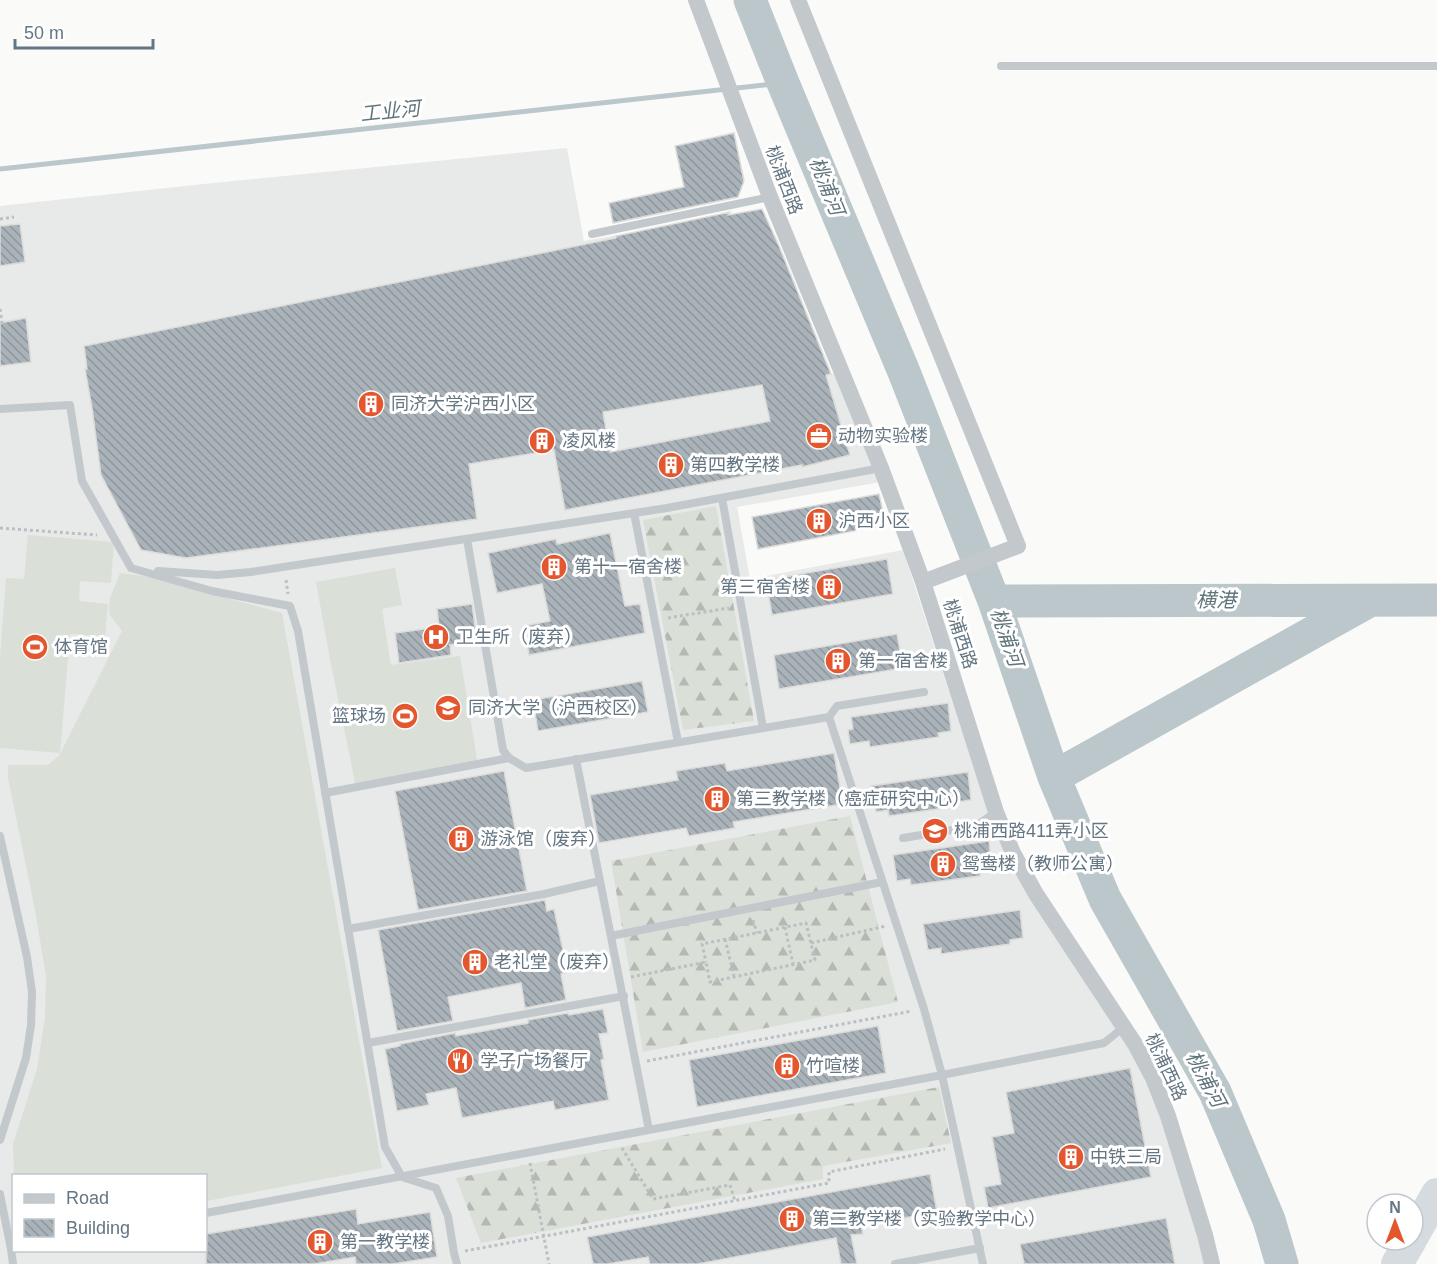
<svg xmlns="http://www.w3.org/2000/svg" width="1437" height="1264" viewBox="0 0 1437 1264" font-family="Arial,'Noto Sans SC',sans-serif">
	<style>
		.built { fill: #e8e9e9; fill-rule: evenodd }
		.grass { fill: #dadfd7 }
		.forest { fill: url(#forest-firs) }
		.lines { fill: none; stroke-linecap: round; stroke-linejoin: round }
		.stream { stroke: #bbc7cb; stroke-width: 5 }
		.river { stroke: #bbc7cb; stroke-width: 33 }
		.building { fill: url(#building-back-hatch); stroke: #dcdcda; stroke-width: 1.5; fill-rule: evenodd }
		.path { stroke: #bbbfc2; stroke-width: 3; stroke-dasharray: 3 3; stroke-linecap: butt }
		.lane { stroke: #c3c8cc; stroke-width: 8 }
		.street { stroke: #c3c8cc; stroke-width: 16 }
		.highway { stroke: #d6dbdf; stroke-width: 32 }
		.labels { text-anchor: middle; stroke-width: 6; stroke-linejoin: round; paint-order: stroke }
		.street-label { font-size: 18px; fill: #657683; stroke: #fff }
		.poi-label { font-size: 18px; fill: #657683; stroke: #fff; text-anchor: start }
		.water-label { font-size: 20px; font-style: italic; fill: #60757c; stroke: #fff }
	</style>
	<defs>
		<pattern id="forest-firs" width="22" height="20" patternUnits="userSpaceOnUse" patternTransform="scale(1.5)"><rect width="22" height="20" fill="#dadfd7"/><path d="M5 1l3.5 6h-7zM16 11l3.5 6h-7z" fill="#b4b9b4"/></pattern>
		<pattern id="building-back-hatch" width="6" height="6" patternUnits="userSpaceOnUse" patternTransform="scale(1.5)"><rect width="6" height="6" fill="#aab3b9"/><path d="M-1 5l2 2M0 0l6 6M5-1l2 2" fill="none" stroke="#8e969c"/></pattern>
	</defs>
	<rect width="100%" height="100%" fill="#fafaf8"/>
	<path class="built" d="M567,148l17,93 178,-32 -678,137 17,129 40,75 336,-32 -12,-83 372,-62 44,109 -144,25 13,72 153,-29 87,267 129,214 38,66 50,167h-1207v-1058l213,-23zM14,1176h192v74h-192z"/>
	<path class="grass" d="M28,535l86,7 -3,41 -31,-2 -1,20 29,3 -3,32 -35,-2 -10,119 -60,-5v-90l6,-80 18,1z
		M395,568l7,37 -20,4 9,56 69,-9 18,110 -122,21 -27,-133 -13,-72z
		M120,573l30,4 132,36 100,555 -176,33v-25l-192,-1 -1,-31 24,-75 8,-51 1,-42 -11,-66 -27,-132v-13h40l11,-9 63,-125 -13,-17 1,-16z"/>
	<path class="forest" d="M716,506l38,215 -71,9 -40,-210z
		M850,816l48,186 -255,50 -32,-191z
		M939,1087l12,56 -128,23v13l-342,64 -25,-65z"/>
	<g class="lines">
		<path class="stream" d="M0,169l783,-86"/>
		<path class="river" d="M750,0l33,83 121,289 90,229 60,176 51,122 110,193 54,128 13,44
			M994,601l443,-1
			M1054,777l315,-176"/>
	</g>
	<path class="building" d="M734,133l10,48 -6,16 -125,26 -4,-20 75,-16 -9,-41z
		M762,209l17,37 52,128 -5,1 24,80 -48,12v-2l-237,45 -11,-60 -85,14 8,55 -291,39 -45,-8 -40,-75 -9,-67 -7,-39h2l-3,-23 532,-108v-2l114,-24 -2,3zM762,385l8,36 -160,31 -7,-40z
		M20,224l5,38 -25,4v-40z
		M26,318l5,44 -31,4v-43z
		M879,494l7,31 -128,24 -6,-32z
		M610,533l15,73 15,-2 5,29 -116,22 -5,-29 26,-5 -8,-37 -45,9 -9,-40 68,-14 1,5z
		M887,559l6,35 -121,21 -6,-35z
		M472,604l5,37 -27,4 1,10 -52,8 -4,-30 44,-6 -2,-18z
		M897,634l6,34 -124,21 -5,-34z
		M642,681l6,31 -110,19 -5,-31z
		M948,703l3,28 -13,2 1,4 -69,10 -1,-6 -19,3 -2,-14 5,-1 -2,-12z
		M834,753l9,51 -110,18 2,6 -46,8 -3,-8 -87,15 -9,-48 88,-15 -2,-9 49,-8 2,8z
		M504,771l23,120 -109,19 -23,-119z
		M968,772l3,28 -13,2v4l-69,10 -1,-6 -12,2 -5,-26z
		M989,841l3,29 -12,2v4l-69,9 -1,-6 -13,2 -4,-26z
		M545,900l2,11 7,-2 9,41 4,22 -6,2 5,26 -41,8 -4,-25 -73,14 5,24 -56,10 -19,-101z
		M1020,910l3,28 -13,2v4l-69,10v-6l-13,2 -5,-26z
		M603,1009l5,24 -9,1 5,25 -3,1 8,40 -54,10 -2,-9 -91,17 -6,-30 -30,6 3,11 -32,6 -12,-62 15,-3v-2l55,-11 1,3 72,-13v-3l40,-7 1,2z
		M878,1026l8,47 -189,34 -8,-47z
		M1130,1068l21,109 -163,31 -4,-21 17,-3 -9,-47 22,-4 -8,-41z
		M930,1174l7,38 -76,14 2,8 -12,1 6,29h-16l-5,-26 -138,26h-48l-2,-7 -40,7h-15l-6,-27z
		M356,1209l2,15 72,-12 7,45 -44,7h-37l-1,-7 -41,7h-108v-30z
		M1166,1218l9,46h-151l-4,-20z"/>
	<g class="lines">
		<path class="path" d="M0,219l14,-2
			M0,309l2,14h-2
			M0,528l97,7
			M286,580l2,14
			M668,618l61,-10
			M753,920l4,13
			M785,927l8,37
			M725,939l9,37
			M811,943l75,-17
			M631,977l75,-15 4,20 105,-22 -9,-37 -104,21 4,18
			M647,1061l265,-50
			M622,1148l31,51 77,-14 5,16
			M530,1163l19,101
			M465,1251l364,-68v-11l116,-23"/>
		<path class="lane" d="M1001,66h436
			M592,234l178,-37
			M0,409l70,-4 12,76 49,87 81,23 78,15 8,25 87,516 17,30 34,11 12,28 6,37 3,11
			M722,498l41,230
			M634,513l44,229
			M467,539l36,211 6,8
			M158,571l59,4 34,-3 416,-64 214,-40
			M829,717l95,292 18,66 162,-32 15,-12
			M576,759l73,371
			M325,793l184,-35 17,10 303,-51 8,-11 87,-14
			M0,836l27,121 5,35 -1,33 -5,33 -26,82
			M903,838l73,-12 20,-14
			M348,929l196,-35 56,-13
			M611,936l271,-54
			M368,1043l256,-47
			M0,1194l11,55h3
			M206,1213l736,-138 41,189
			M11,1249l2,15
			M895,1264l85,-16"/>
		<path class="street" d="M696,0l74,197 111,271 42,114 73,230 17,41 23,41 99,150 18,34 15,38 37,119 7,29
			M798,0l220,546 -95,36"/>
		<path class="highway" d="M1413,1236l24,-42
			M1397,1264l14,-24"/>
	</g>
	<defs>
		<symbol id="building-disc" viewBox="-11 -11 22 22"><circle r="9.5" fill="#e4572e" stroke="#fff"/><path d="M-4-6H4V6H1V3H-1V6H-4ZM-2.5-4.3h1.7v1.8h-1.7ZM.8-4.3h1.7v1.8H.8ZM-2.5-1h1.7V.8h-1.7ZM.8-1h1.7V.8H.8Z" fill="#fff"/></symbol>
		<symbol id="office-disc" viewBox="-11 -11 22 22"><circle r="9.5" fill="#e4572e" stroke="#fff"/><path d="M-6-3h4V-5.5h4V-3h4V5H-6ZM-1-4.5V-3h2v-1.5ZM-6 0V1H6V0Z" fill="#fff"/></symbol>
		<symbol id="hospital-disc" viewBox="-11 -11 22 22"><circle r="9.5" fill="#e4572e" stroke="#fff"/><path d="M-5-5h3v3.5h4V-5h3V5h-3V1.5h-4V5h-3Z" fill="#fff"/></symbol>
		<symbol id="stadium-disc" viewBox="-11 -11 22 22"><circle r="9.5" fill="#e4572e" stroke="#fff"/><path d="M0-5a6.5 5 0 1 0 0 10a6.5 5 0 1 0 0-10ZM-3.5-1.8h7v3.6h-7Z" fill="#fff"/></symbol>
		<symbol id="university-disc" viewBox="-11 -11 22 22"><circle r="9.5" fill="#e4572e" stroke="#fff"/><path d="M0-5L7-2L0 1L-7-2ZM-4 1L0 2.5L4 1V4Q0 6-4 4Z" fill="#fff"/></symbol>
		<symbol id="restaurant-disc" viewBox="-11 -11 22 22"><circle r="9.5" fill="#e4572e" stroke="#fff"/><path d="M-5-6h1v4h1v-4h1v4h1v-4h1v5L-1.5 .5V6h-2V.5L-5-1ZM5-6V6H3V1.5H1.5Q1.5-4 5-6Z" fill="#fff"/></symbol>
	</defs>
	<g fill-rule="evenodd">
		<use href="#building-disc" x="356" y="389" width="30" height="30"/>
		<use href="#office-disc" x="804" y="421" width="30" height="30"/>
		<use href="#building-disc" x="527" y="426" width="30" height="30"/>
		<use href="#building-disc" x="656" y="450" width="30" height="30"/>
		<use href="#building-disc" x="804" y="506" width="30" height="30"/>
		<use href="#building-disc" x="539" y="552" width="30" height="30"/>
		<use href="#building-disc" x="814" y="572" width="30" height="30"/>
		<use href="#hospital-disc" x="421" y="622" width="30" height="30"/>
		<use href="#stadium-disc" x="20" y="632" width="30" height="30"/>
		<use href="#building-disc" x="823" y="646" width="30" height="30"/>
		<use href="#university-disc" x="433" y="693" width="30" height="30"/>
		<use href="#stadium-disc" x="390" y="701" width="30" height="30"/>
		<use href="#building-disc" x="702" y="784" width="30" height="30"/>
		<use href="#university-disc" x="920" y="816" width="30" height="30"/>
		<use href="#building-disc" x="446" y="824" width="30" height="30"/>
		<use href="#building-disc" x="928" y="849" width="30" height="30"/>
		<use href="#building-disc" x="460" y="947" width="30" height="30"/>
		<use href="#restaurant-disc" x="445" y="1046" width="30" height="30"/>
		<use href="#building-disc" x="772" y="1051" width="30" height="30"/>
		<use href="#building-disc" x="1056" y="1142" width="30" height="30"/>
		<use href="#building-disc" x="777" y="1204" width="30" height="30"/>
		<use href="#building-disc" x="305" y="1227" width="30" height="30"/>
	</g>
	<g class="labels">
		<g class="street-label">
			<text transform="translate(784 180) rotate(69)" y="6">桃浦西路</text>
			<text transform="translate(960 634) rotate(72)" y="6">桃浦西路</text>
			<text transform="translate(1166 1067) rotate(65)" y="6">桃浦西路</text>
		</g>
		<g class="poi-label">
			<text x="391" y="410">同济大学沪西小区</text>
			<text x="838" y="442">动物实验楼</text>
			<text x="562" y="447">凌风楼</text>
			<text x="690" y="471">第四教学楼</text>
			<text x="838" y="527">沪西小区</text>
			<text x="574" y="573">第十一宿舍楼</text>
			<text x="810" y="593" text-anchor="end">第三宿舍楼</text>
			<text x="456" y="643">卫生所（废弃）</text>
			<text x="54" y="653">体育馆</text>
			<text x="858" y="667">第一宿舍楼</text>
			<text x="468" y="714">同济大学（沪西校区）</text>
			<text x="386" y="722" text-anchor="end">篮球场</text>
			<text x="736" y="805">第三教学楼（癌症研究中心）</text>
			<text x="954" y="837">桃浦西路411弄小区</text>
			<text x="480" y="845">游泳馆（废弃）</text>
			<text x="962" y="870">鸳鸯楼（教师公寓）</text>
			<text x="494" y="968">老礼堂（废弃）</text>
			<text x="480" y="1067">学子广场餐厅</text>
			<text x="806" y="1072">竹喧楼</text>
			<text x="1090" y="1163">中铁三局</text>
			<text x="812" y="1225">第二教学楼（实验教学中心）</text>
			<text x="340" y="1248">第一教学楼</text>
		</g>
		<g class="water-label">
			<text transform="translate(390 111) rotate(-6)" y="7">工业河</text>
			<text transform="translate(827 186) rotate(68)" y="7">桃浦河</text>
			<text x="1216" y="607">横港</text>
			<text transform="translate(1007 637) rotate(71)" y="7">桃浦河</text>
			<text transform="translate(1206 1079) rotate(62)" y="7">桃浦河</text>
		</g>
	</g>
	<rect x="12" y="1174" width="195" height="78" fill="#ffffff" stroke="#c1c8cd" stroke-width="1.5"/>
	<rect x="24" y="1194" width="30" height="9" fill="#c3c8cc" stroke="#c1c8cd" stroke-width="1.5"/>
	<text x="66" y="1204" font-size="18" fill="#657683">Road</text>
	<rect x="24" y="1219" width="30" height="18" fill="url(#building-back-hatch)" stroke="#c1c8cd" stroke-width="1.5"/>
	<text x="66" y="1234" font-size="18" fill="#657683">Building</text>
	<g transform="translate(1395 1222)"><circle r="28" fill="#ffffff" stroke="#c1c8cd" stroke-width="1.5"/>
	<path d="M0-4.5L10 22L0 15L-10 22Z" fill="#e4572e"/>
	<text y="-9" font-size="16" font-weight="bold" text-anchor="middle" fill="#657683">N</text>
	</g>
	<path d="M15 39v9h138v-9" fill="none" stroke="#657683" stroke-width="3"/>
	<text x="24" y="39" font-size="18" fill="#657683" stroke="#ffffff" stroke-width="4.5" paint-order="stroke">50 m</text>
</svg>
